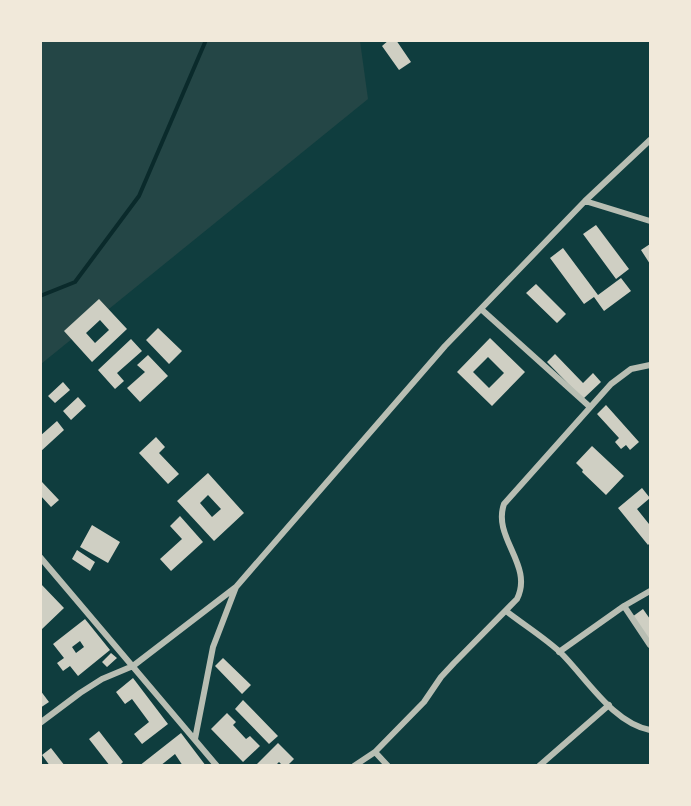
<svg xmlns="http://www.w3.org/2000/svg" width="691" height="806" viewBox="0 0 691 806" font-family="Arial,sans-serif">
	<style>
		.green { fill: #244646 }
		.lines { fill: none; stroke-linecap: round; stroke-linejoin: round }
		.stream { stroke: #0a2a2b; stroke-width: 4 }
		.building { fill: #cfcfc3; fill-rule: evenodd }
		.minor { stroke: #b8beb3; stroke-width: 6 }
	</style>
	<rect width="100%" height="100%" fill="#0f3d3e"/>
	<path class="green" d="M41,41h319l8,58 -327,265z"/>
	<g class="lines">
		<path class="stream" d="M40,296l35,-14 64,-86 67,-156"/>
	</g>
	<path class="building" d="M389,40h7l15,22 -12,8 -17,-24z
		M596,225l33,44 -13,10 -33,-45z
		M650,244v20l-9,-14z
		M563,248l35,47 23,-17 10,13 -27,20 -10,-14 -10,7 -34,-46z
		M536,284l30,30 -9,9 -31,-30z
		M99,299l28,30 -35,33 -28,-31zM100,320l9,10 -14,13 -9,-10z
		M158,328l24,23 -13,13 -23,-24z
		M490,338l35,34 -33,34 -35,-34zM488,357l16,16 -15,15 -16,-16z
		M131,339l11,12 -25,22 7,8 -9,8 -17,-19z
		M555,354l28,29 10,-10 8,9 -18,17 -36,-37z
		M148,355l20,21 -28,26 -13,-14 18,-16 -8,-7z
		M63,382l7,8 -15,13 -7,-7z
		M78,397l8,9 -15,14 -8,-9z
		M606,405l33,37 -9,8 -4,-5 -5,4 -6,-7 4,-4 -22,-24z
		M57,421l7,9 -24,22v-16z
		M156,437l9,10 -6,6 20,21 -11,10 -29,-31z
		M592,446l32,30 -18,19 -24,-23 1,-2 -7,-7z
		M208,473l36,40 -30,28 -37,-40zM208,495l13,14 -9,8 -12,-14z
		M42,482l17,18 -8,7 -11,-12v-12z
		M642,488l8,10 -13,11 12,15 1,-1v20l-2,2 -30,-37z
		M180,516l23,26 -32,29 -11,-12 22,-20 -12,-13z
		M92,525l28,17 -12,21 -28,-16z
		M77,550l18,12 -5,9 -18,-12z
		M40,583l24,25 -22,21 -2,-1z
		M643,609l7,10v25l-18,-27z
		M85,619l25,31 -32,26 -8,-10 -7,5 -6,-8 7,-5 -11,-14zM80,641l4,6 -8,6 -4,-6z
		M111,653l6,5 -10,9 -5,-5z
		M223,658l28,27 -9,9 -27,-28z
		M133,678l35,46 -26,20 -8,-10 15,-12 -17,-23 -7,5 -9,-12z
		M40,690l9,12 -9,6z
		M243,700l35,36 -9,8 -34,-35z
		M227,713l9,9 -3,3 13,14 4,-3 10,10 -17,16 -32,-33z
		M99,731l24,31 -4,4h-9l-21,-27z
		M181,733l25,33h-23l-8,-12 -15,12h-21z
		M278,743l16,16 -7,7h-4l-4,-4 -4,4h-20z
		M51,748l14,18h-15l-8,-11z"/>
	<g class="lines">
		<path class="minor" d="M585,201l65,20
			M481,309l109,98
			M40,557l177,209
			M624,606l26,39
			M506,611c18,14 39,27 55,42 26,26 52,70 89,77
			M559,652l65,-46 26,-15
			M40,723l40,-30 22,-14 31,-13 103,-79
			M195,739l18,-92 23,-60 209,-241 140,-145 65,-61
			M375,752l13,14
			M354,766l21,-14 49,-50 17,-25 13,-14 63,-64c17,-34 -25,-61 -13,-95l107,-120 20,-15 19,-4
			M539,766l70,-61"/>
	</g>
	<rect width="691" height="806" fill="none" stroke="#f1e9da" stroke-width="84"/>
</svg>
